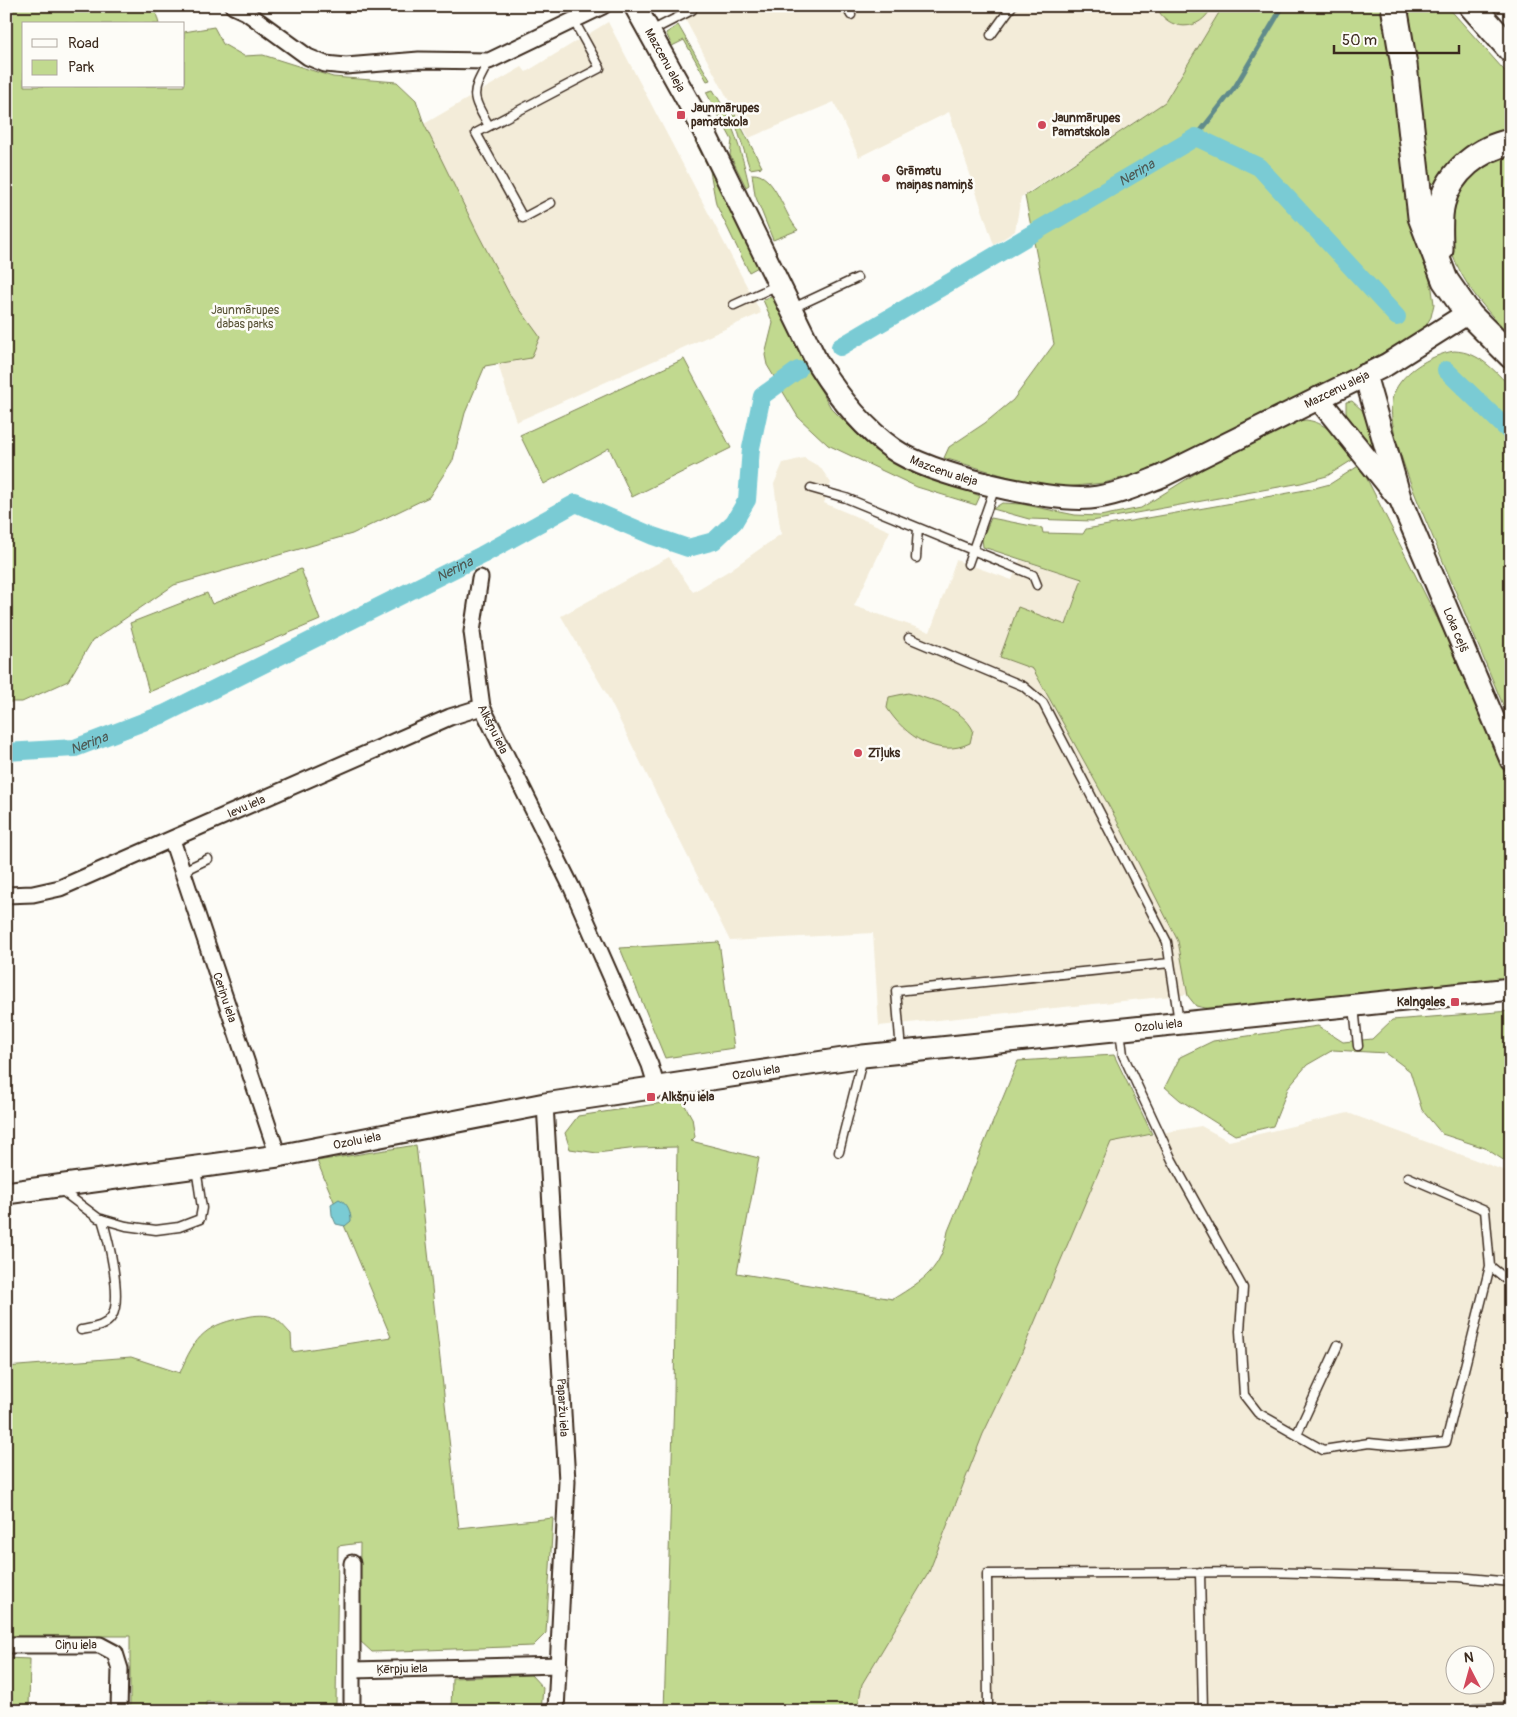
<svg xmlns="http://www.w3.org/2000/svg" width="1517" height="1717" viewBox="0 0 1517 1717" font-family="Pangolin,sans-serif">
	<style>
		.built { fill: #f3ecd9; fill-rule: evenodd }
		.green { fill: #c1d98f; stroke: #7e8256 }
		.water { fill: #7acbd4; stroke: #618b8b }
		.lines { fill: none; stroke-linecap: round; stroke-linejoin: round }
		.stream { stroke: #618b8b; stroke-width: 5 }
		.canal { stroke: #7acbd4; stroke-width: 18 }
		.service-casing { stroke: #3b2a1e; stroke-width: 11 }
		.minor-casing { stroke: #3b2a1e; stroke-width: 19 }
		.secondary-casing { stroke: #3b2a1e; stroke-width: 25 }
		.primary-casing { stroke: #3b2a1e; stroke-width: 28 }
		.trunk-casing { stroke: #3b2a1e; stroke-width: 29 }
		.service { stroke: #fdfcf7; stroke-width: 8 }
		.minor { stroke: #fdfcf7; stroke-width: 15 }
		.secondary { stroke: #fdfcf7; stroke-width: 21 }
		.primary { stroke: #fdfcf7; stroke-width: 24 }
		.trunk { stroke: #fdfcf7; stroke-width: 25 }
		.poi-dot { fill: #d1495b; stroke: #fdfcf7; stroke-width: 2 }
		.labels { text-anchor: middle; stroke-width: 5; stroke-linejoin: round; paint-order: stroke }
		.street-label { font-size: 12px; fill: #3b2a1e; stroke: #fdfcf7 }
		.poi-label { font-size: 12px; font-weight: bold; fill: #3b2a1e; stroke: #fdfcf7; text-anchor: start }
		.park-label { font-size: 12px; fill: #5c563a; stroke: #fdfcf7 }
		.water-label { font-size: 14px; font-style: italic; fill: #4e5a55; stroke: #fdfcf7 }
	</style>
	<rect width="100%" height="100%" fill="#fdfcf7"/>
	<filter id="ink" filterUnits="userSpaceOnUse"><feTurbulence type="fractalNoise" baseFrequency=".02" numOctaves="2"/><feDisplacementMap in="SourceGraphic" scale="10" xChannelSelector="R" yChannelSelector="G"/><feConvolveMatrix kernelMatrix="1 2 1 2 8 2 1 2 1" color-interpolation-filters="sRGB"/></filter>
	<g filter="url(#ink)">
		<path class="built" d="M678,6h545l-58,96 -144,95 -6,34 -21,14 -45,-133 -90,45 -25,-55 -85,36z
			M608,22l153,291 -245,109 -92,-298 98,-57 4,5z
			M804,458l16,9 11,16 -7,20 66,28 -36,75 76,26 26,-72 56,20 8,-20 62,19 -16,46 -33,44 178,323 -332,34 -6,-93 -143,8 -124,-248 -45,-77 108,-59 24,35 37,-22 51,-36 -7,-50 9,-21z
			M1348,1113l163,60v538h-654l5,-27 67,-112 54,-138 36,-75 92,-217 90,-16 28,15zM1454,1654h30v30h-30z"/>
		<path class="green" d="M6,6h148l5,18h-135v62h160v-54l30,-5 9,17 21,12 19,-1 70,22 64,5 19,18 8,24 53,108 34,65 29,40 -9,21 -46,8 -20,47 -12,47 -24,37 -77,37 -178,51 -82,56 -24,40 -46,21h-16z
			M1156,6h56c-11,27 -45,26 -56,0z
			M1223,6h161l32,222 16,61 2,15 -3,13 -6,10 -17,13 -245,126 -59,17 -39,4 -46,-7 -75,-22 5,-11 36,-24 28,-23 41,-56 -29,-148 140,-94z
			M1403,6h44l64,72v55l-73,50 -11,1z
			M678,25l32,55 -3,1 -23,-41 -12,6 -6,-13z
			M713,90c18,26 29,63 36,95l-3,2 -16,-32 2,-15 -26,-48z
			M729,103l33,64 -12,2z
			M700,138l62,127 -13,7 -33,-68 -6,-33 -15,-30z
			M1511,153v184c-34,-37 -81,-87 -55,-140 6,-12 11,-22 23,-30 10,-6 22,-9 32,-14z
			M752,174c23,-2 32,42 46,56l-25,10 -18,-45z
			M771,296l4,2 26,58 30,52 34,34 31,21 84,33 -4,9 -59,-18 -89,-42 -30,-28 -31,-52 -2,-10 8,-32 -10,-23z
			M1454,351c26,1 39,19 57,36v337c-23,-55 -46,-110 -69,-165 -14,-35 -57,-125 -50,-159 5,-26 38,-45 62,-49z
			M684,359l47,89 -99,49 -23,-49 -65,36 -24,-49z
			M1352,401l10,9 13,34 -8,5 -21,-30v-17z
			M1306,420c24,3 34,21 48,39l-27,17 -26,7 -209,38 -63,-2 -36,-10 9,-6 19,1 54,11 25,1 41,-8 79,-50 71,-36z
			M1360,465l83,165 68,158v192l-301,29 -14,-3 -8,-10 -10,-55 -63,-124 -82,-148 -33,-12 18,-50 48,18 16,-46 -99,-32 -1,-8 9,-21 51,10 1,5 40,1 3,-5 225,-40 19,-5z
			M301,569l19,51 -171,72 -19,-69 77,-30 5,11z
			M908,693c22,6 54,15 65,37l-3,13c-32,16 -66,-8 -83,-35l2,-11z
			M719,942l15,106 -69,10 -45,-110z
			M1511,1011v154l-26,-17 -43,-14 -20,-24 -12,-39 -24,-18 -53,-3 -26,15 -18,21 -16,40 -38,9 -55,-35 -15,-13 15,-30 33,-16 105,-15 25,16 29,-3 20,-19z
			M1114,1055l38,79 -41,8 -92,217 -36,75 -54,138 -67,112 -5,27h-193l10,-315 3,-249 -40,1 -40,5 -27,-4 -5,-16 13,-17 104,-16 10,18 3,19 -4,4 68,17 -22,115 156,26c32,-20 48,-29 55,-68l70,-170z
			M416,1145l43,383 94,-10 -7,115 -13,13 -161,6 -13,-12 1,-97 -22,3 -2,158 -130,-2v9h-76v-75h-124v-269l125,-10 49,16c15,-38 27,-49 67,-56 7,-2 21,-3 27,1 6,3 12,11 17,16l1,18 99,-15 -74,-176z
			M6,1658l24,1 -1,52h-23z
			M531,1675l12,13 -2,23h-90l1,-33z"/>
		<path class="water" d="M339,1199c9,4 12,13 12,22l-6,5 -9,-2 -4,-9 -1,-11z"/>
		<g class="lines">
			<path class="stream" d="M1196,137l39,-50 48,-81"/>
			<g class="canal">
				<path id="s1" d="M840,347l356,-210 63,30 138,150"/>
				<path d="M1446,370l65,63"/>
				<path id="s2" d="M6,752l69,-4 89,-34 318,-159 94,-52 77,33 35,12 26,-7 20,-19 13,-22 4,-52 11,-52 36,-26"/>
			</g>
			<defs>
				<path id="service" d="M846,6l5,9
					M651,31l41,-21
					M991,35l21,-29
					M489,61c-18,34 -19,32 0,65
					M551,203l-28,15 -47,-85 124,-65 -26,-47
					M734,305l44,-20
					M793,308l64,-30
					M811,488l35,10 187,77 4,10
					M916,558l2,-30
					M968,564l27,-77
					M909,638l114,48 20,17 124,239 12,80
					M183,871l25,-12
					M1354,1006l4,40
					M1120,1030l3,25 49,105 71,128 -3,43 4,64 14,18 65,37 46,-7 31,3 46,-4 44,-176
					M901,1051l-5,-60 274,-28
					M839,1152l24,-95
					M1408,1177l77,33 5,56 21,17
					M61,1190l37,28 28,8 30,4 23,-3 21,-8 2,-11 -6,-40
					M81,1330c11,-2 25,-3 31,-14 11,-18 -4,-78 -10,-97
					M1297,1434l41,-89
					M1200,1572l3,139
					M1475,1708l36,-1
					M988,1711l-1,-137 276,-2 195,5 53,5"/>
				<g id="minor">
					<path d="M233,6l13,6 62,45 17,7 21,2 73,-6 70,1 114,-55"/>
					<path id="s3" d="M480,578l-8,54 10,75 90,181 78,177 7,23"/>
					<path id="s4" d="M172,840l106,316"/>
					<path id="s5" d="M6,895l27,-1 27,-6 390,-171 32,-10"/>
					<path id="s6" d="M545,1104l22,377 -11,230"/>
					<path d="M352,1563v148"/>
					<path id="s7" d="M6,1645h94l15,8 5,16 -1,42"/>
					<path id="s8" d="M353,1670l206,-5"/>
				</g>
				<g id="secondary">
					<path id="s9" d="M635,6l65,117 118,241c20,32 43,62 75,85 35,25 153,53 197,49 25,-2 49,-13 72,-22l224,-111 82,-52"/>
					<path id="s10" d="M1365,375l36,126 110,259"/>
					<path d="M1318,398l78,97"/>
					<path id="s11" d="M6,1193l272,-37 267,-52 318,-48 648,-67"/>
				</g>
				<path id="primary" d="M1468,313l43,43"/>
				<path id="trunk" d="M1394,6l10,59 17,152 24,63 23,33
					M1472,6l39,44
					M1440,250c0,-16 -2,-32 2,-47 8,-32 38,-55 69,-61"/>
			</defs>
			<use href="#service" class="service-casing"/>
			<use href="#minor" class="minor-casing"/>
			<use href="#secondary" class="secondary-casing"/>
			<use href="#primary" class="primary-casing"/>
			<use href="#trunk" class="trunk-casing"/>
			<use href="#service" class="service"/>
			<use href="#minor" class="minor"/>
			<use href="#secondary" class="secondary"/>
			<use href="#primary" class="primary"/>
			<use href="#trunk" class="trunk"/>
		</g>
	</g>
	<g class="poi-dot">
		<rect x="676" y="110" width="10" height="10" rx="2.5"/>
		<circle cx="1042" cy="125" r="5"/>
		<circle cx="886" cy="178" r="5"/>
		<circle cx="858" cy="753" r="5"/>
		<rect x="1450" y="997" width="10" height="10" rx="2.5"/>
		<rect x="646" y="1092" width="10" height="10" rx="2.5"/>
	</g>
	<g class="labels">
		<g class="street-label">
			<text dy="4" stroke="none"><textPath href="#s9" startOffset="62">Mazcenu aleja</textPath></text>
			<text dy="4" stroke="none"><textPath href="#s9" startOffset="992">Mazcenu aleja</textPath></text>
			<text dy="4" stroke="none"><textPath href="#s9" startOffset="572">Mazcenu aleja</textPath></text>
			<text dy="4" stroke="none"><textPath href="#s10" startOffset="271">Loka ceļš</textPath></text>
			<text dy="4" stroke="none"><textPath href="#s3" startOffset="155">Alkšņu iela</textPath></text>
			<text dy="4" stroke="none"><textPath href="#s5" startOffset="258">Ievu iela</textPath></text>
			<text dy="4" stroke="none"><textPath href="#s4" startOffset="166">Ceriņu iela</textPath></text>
			<text dy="4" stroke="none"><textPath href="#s11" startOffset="1165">Ozolu iela</textPath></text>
			<text dy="4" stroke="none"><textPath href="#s11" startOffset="760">Ozolu iela</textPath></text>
			<text dy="4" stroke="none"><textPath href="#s11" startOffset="355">Ozolu iela</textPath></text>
			<text dy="4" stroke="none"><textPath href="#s6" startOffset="304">Paparžu iela</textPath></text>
			<text dy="4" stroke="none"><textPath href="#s7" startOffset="70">Ciņu iela</textPath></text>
			<text dy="4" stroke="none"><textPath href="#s8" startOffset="49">Ķērpju iela</textPath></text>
		</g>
		<g class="poi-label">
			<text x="691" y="112">Jaunmārupes<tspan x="691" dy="14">pamatskola</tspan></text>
			<text x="1052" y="122">Jaunmārupes<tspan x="1052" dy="14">Pamatskola</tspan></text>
			<text x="896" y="175">Grāmatu<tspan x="896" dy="14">maiņas namiņš</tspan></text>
			<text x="868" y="757">Zīļuks</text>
			<text x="1445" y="1006" text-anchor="end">Kalngales</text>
			<text x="661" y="1101">Alkšņu iela</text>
		</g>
		<g class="park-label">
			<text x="245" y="314">Jaunmārupes<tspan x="245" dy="14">dabas parks</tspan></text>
		</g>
		<g class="water-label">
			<text dy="5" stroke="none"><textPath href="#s1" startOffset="344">Neriņa</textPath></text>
			<text dy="5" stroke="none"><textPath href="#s2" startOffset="489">Neriņa</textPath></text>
			<text dy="5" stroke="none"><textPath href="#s2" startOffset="84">Neriņa</textPath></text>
		</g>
	</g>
	<rect width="1517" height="1717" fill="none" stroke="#fdfcf7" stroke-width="25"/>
	<rect x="12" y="12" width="1492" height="1692" fill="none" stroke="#3b2a1e" stroke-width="2" filter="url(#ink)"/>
	<rect x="22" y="22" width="162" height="65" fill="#fdfcf7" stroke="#afa8a0"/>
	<rect x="32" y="39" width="25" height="8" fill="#fdfcf7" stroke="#afa8a0"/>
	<text x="68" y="48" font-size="15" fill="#3b2a1e">Road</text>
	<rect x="32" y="60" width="25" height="15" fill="#c1d98f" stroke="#afa8a0"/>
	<text x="68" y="72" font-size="15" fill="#3b2a1e">Park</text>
	<g transform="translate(1470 1670) rotate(354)"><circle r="24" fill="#fdfcf7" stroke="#afa8a0"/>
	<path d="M0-4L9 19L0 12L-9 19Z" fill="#d1495b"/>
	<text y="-8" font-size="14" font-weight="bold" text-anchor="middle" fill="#3b2a1e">N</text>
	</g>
	<path d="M1334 45v8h125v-8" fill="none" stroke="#3b2a1e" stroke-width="2.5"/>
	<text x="1342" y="45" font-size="15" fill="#3b2a1e" stroke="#fdfcf7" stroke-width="4" paint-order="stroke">50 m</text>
</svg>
